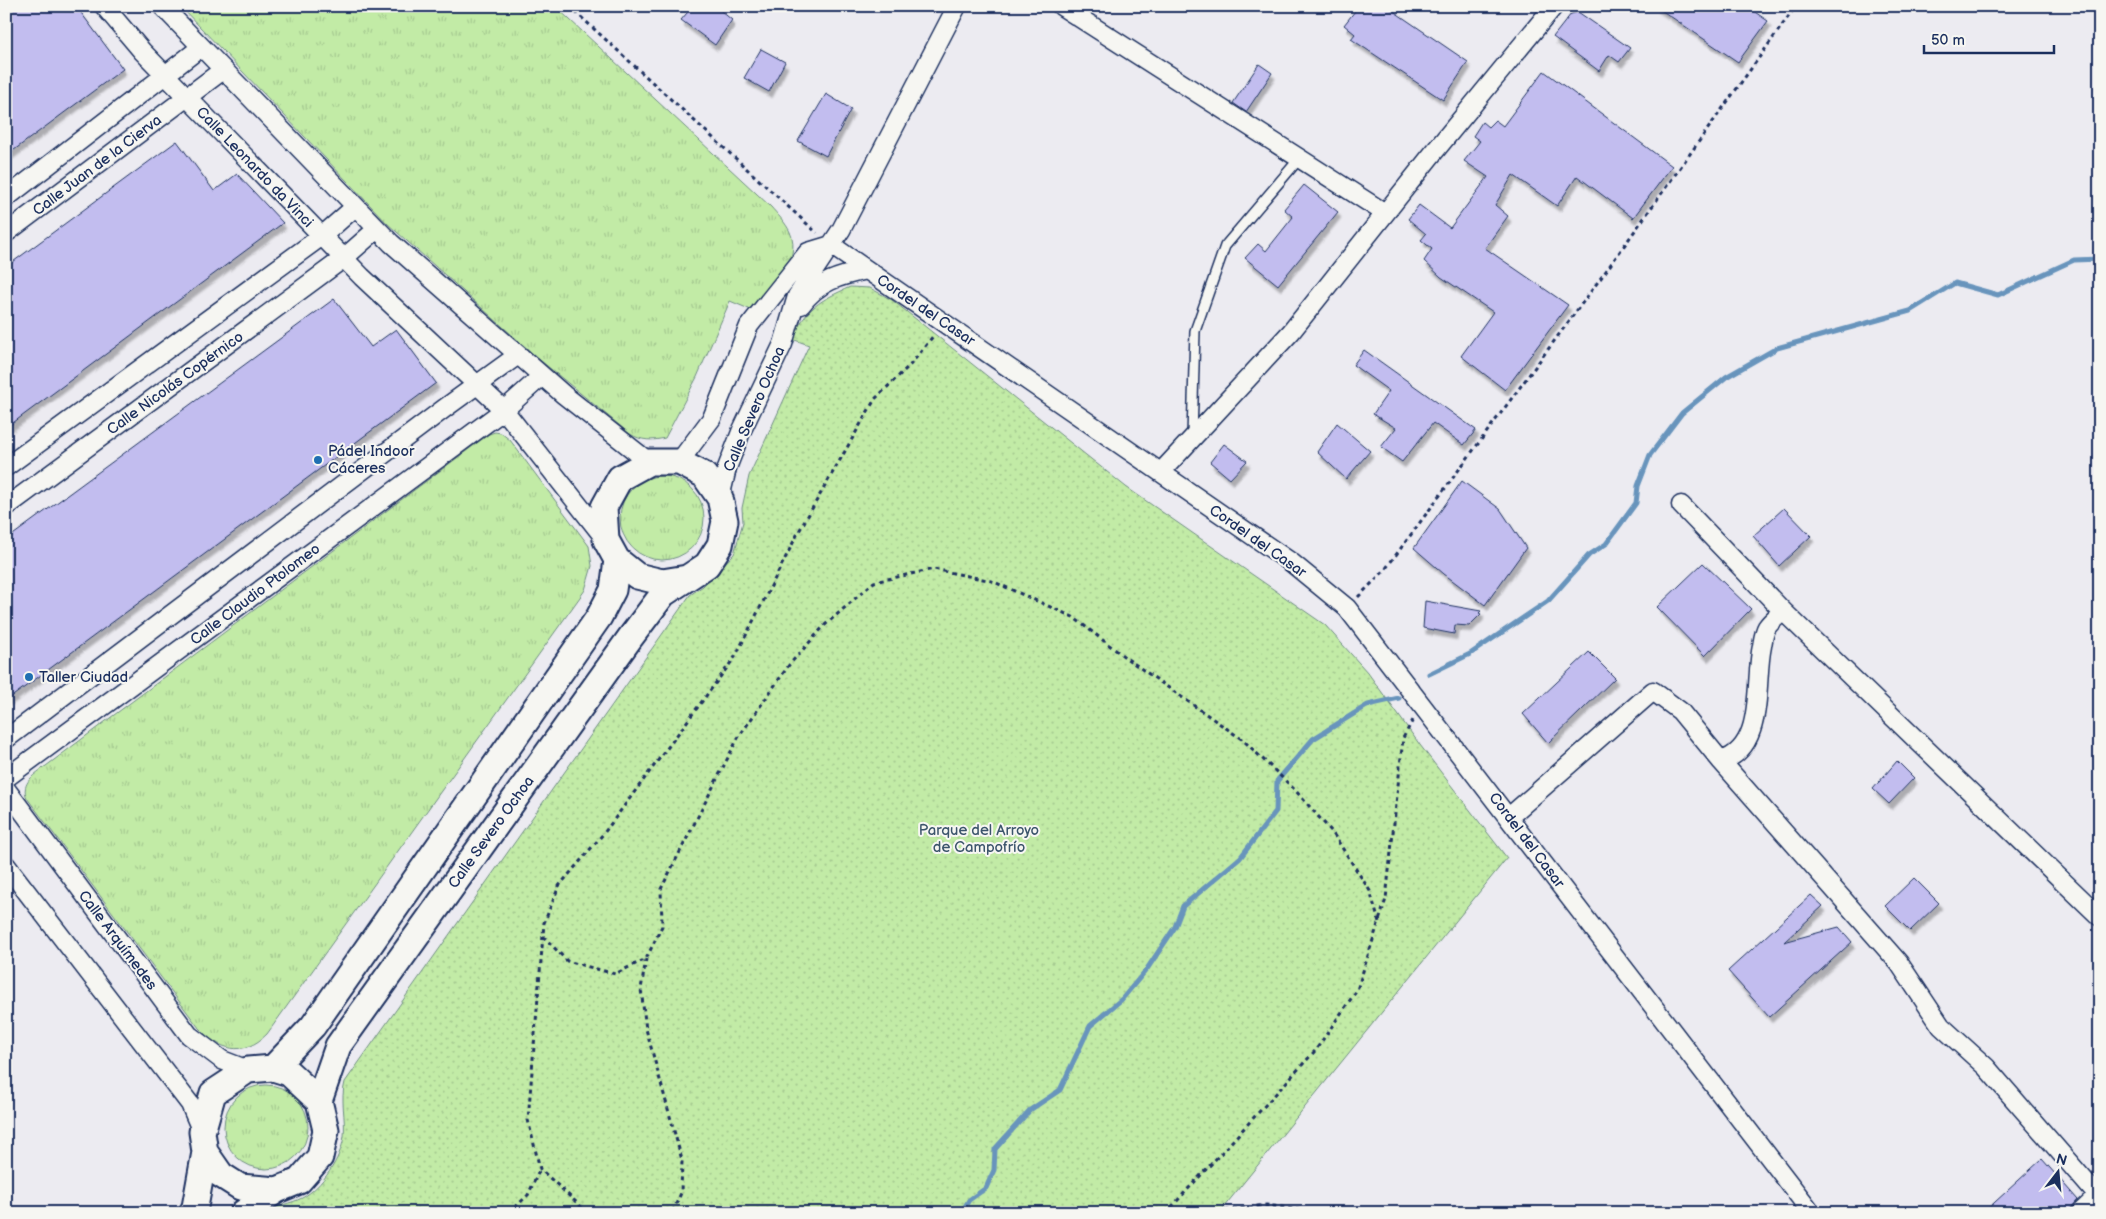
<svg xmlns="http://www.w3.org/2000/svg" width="2106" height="1219" viewBox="0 0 2106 1219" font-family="'Balsamiq Sans',sans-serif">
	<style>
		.grass { fill: url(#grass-tufts); stroke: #6e8d82 }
		.park { fill: url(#park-dots); stroke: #6e8d82 }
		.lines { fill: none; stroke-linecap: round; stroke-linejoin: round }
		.stream { stroke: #6794bc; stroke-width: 5 }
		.building { fill: #c2bdef; stroke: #1b2f5e; filter: url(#shadow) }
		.lane-casing { stroke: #1b2f5e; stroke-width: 12 }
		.street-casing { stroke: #1b2f5e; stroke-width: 21 }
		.secondary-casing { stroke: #1b2f5e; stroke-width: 29 }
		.path { stroke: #1b2f5e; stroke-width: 3; stroke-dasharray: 4 4; stroke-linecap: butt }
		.lane { stroke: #f6f6f2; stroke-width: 9 }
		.street { stroke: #f6f6f2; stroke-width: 18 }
		.secondary { stroke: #f6f6f2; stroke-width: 25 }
		.poi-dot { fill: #1f6fb2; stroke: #f6f6f2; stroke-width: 2 }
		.labels { text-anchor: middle; stroke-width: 4; stroke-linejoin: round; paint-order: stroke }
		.street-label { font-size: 15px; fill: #1b2f5e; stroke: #f6f6f2 }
		.poi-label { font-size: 15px; fill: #1b2f5e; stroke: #f6f6f2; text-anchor: start }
		.park-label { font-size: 15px; fill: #3c556c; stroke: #f6f6f2 }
	</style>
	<defs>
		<pattern id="grass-tufts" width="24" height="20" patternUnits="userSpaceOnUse" patternTransform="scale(1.25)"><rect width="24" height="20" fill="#c2eba6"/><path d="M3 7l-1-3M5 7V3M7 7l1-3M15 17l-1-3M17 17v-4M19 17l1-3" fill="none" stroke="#a6ca91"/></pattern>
		<pattern id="park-dots" width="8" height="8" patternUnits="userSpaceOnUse" patternTransform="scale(1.25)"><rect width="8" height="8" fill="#c2eba6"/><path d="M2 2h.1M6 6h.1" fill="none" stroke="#a6ca91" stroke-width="1.8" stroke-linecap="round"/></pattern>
		<filter id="shadow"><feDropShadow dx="3" dy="5.5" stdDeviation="1" flood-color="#0004"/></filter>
	</defs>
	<rect width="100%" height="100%" fill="#ecebf1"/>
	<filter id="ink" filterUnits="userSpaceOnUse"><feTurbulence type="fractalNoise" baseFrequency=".02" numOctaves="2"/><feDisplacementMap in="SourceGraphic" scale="10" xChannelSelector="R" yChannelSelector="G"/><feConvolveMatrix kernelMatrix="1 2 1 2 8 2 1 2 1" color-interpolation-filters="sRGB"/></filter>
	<g filter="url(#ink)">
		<path class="grass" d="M180,6h375l216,201c6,7 15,16 19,25 13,27 -20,62 -41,77l-19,-8 -33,76 -32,61c-13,3 -23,3 -35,-4l-89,-73 -153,-137z
			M495,432l6,1 9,7 79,106 3,20 -7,24 -318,444c-24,24 -48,16 -68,-6l-172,-230c-7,-15 8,-24 19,-32l443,-332z
			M620 518a42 42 0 1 1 84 0a42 42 0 1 1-84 0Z
			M224 1127a42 42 0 1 1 84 0a42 42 0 1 1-84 0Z"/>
		<path class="park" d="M850,287l20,1 22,12 234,187 199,138 43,48 52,72 87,113 -288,355h-953c13,-9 24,-9 36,-15 20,-11 39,-39 42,-62 2,-19 -4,-35 1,-54l345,-487 13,-9 31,-32 9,-32 -1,-14 7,-32 60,-131 -17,-6c15,-32 27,-38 58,-52z"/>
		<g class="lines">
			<path class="stream" d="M1429,674l41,-20 78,-53 41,-46 17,-11 30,-41 2,-17 12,-31 32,-42 44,-36 51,-29 133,-37 45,-28 43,12 76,-35 26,-1
				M961,1213l8,-13 17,-12 8,-18 1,-21 35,-39 30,-20 30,-64 32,-27 25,-30 28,-42 8,-21 57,-48 36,-47 1,-30 36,-42 55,-34 31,-7"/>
		</g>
		<path class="building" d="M6,6h70l47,63 -117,87z
			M693,6h22l17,14 -17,25 -34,-25z
			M1359,6h27l82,56 -25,38 -92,-61 4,-5 -11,-9z
			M1655,6h91l22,15 -30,41z
			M1578,12l52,36 -11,14 -10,-7 -10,16 -46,-34 18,-23z
			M761,49l24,13 -16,30 -25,-14z
			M1259,64l13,9 -26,39 -13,-9z
			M1544,71l128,95 -39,52 -56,-42 -20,30 -44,-31 -18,30 13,11 -23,32 83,57 -63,85 -44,-34 32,-44 -52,-35 -17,-16 8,-12 -11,-9 5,-6 -18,-15 11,-14 31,23 38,-51 -24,-16 16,-20 -7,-5 9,-14 6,5 7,-7 8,6z
			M826,94l25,15 -25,47 -28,-15z
			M177,141l37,50 23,-17 46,49 -277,205v-161z
			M1304,185l34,27 -60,73 -33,-27 13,-14 8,7 27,-34 -9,-8z
			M334,299l37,48 25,-18 40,54 -430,318v-161z
			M1364,350l112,80 -12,15 -31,-22 -31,39 -21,-15 15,-19 -23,-14 16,-23 -36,-26z
			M1337,423l33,28 -24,28 -29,-27z
			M1224,444l23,17 -17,18 -20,-17z
			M1462,481l38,28 26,39 -41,57 -41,-31 -30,-26z
			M1784,508l27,28 -32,30 -26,-30z
			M1703,563l48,46 -46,47 -48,-49z
			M1425,601l56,10 -2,2 2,1 -12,12 -14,-1 -1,9 -31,-6z
			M1589,652l26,26 -67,65 -25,-29z
			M1897,761l17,17 -25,26 -16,-15z
			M1914,878l25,25 -29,28 -25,-25z
			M1811,895l12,11 -39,36 55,-15 13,15 -83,75 -41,-46z
			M2042,1159l36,41 -8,9 -4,4h-83z"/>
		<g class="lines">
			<defs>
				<path id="lane" d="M1192,436l3,-105 30,-85 74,-87"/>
				<path id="street" d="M104,6l38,45 220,226 142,133 102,130
					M162,6l229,237 173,152 85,67
					M1061,6l324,207
					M6,198l194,-150
					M6,233l217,-163
					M831,245l461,318 55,45 465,605
					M801,305c18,-24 38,-29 66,-35
					M679,462l33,-44 37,-92 59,-74 23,-7
					M6,467l316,-231 33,-29
					M1161,472l130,-140 139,-175 124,-151
					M720,498l7,-30 14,-36 42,-88 14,-48 44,-66 116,-224
					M1681,505l102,106 317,306
					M6,507l338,-249 33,-29
					M6,739l439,-331 73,-53
					M1721,761c45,-13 33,-79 41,-115 1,-6 2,-14 5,-19 4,-6 11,-11 16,-16
					M6,778l498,-368 38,-34
					M6,789l183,246 33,25 26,10
					M1509,817l144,-126 27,20 41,50 178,202 42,63 45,41 112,129
					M6,865l184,239 12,28
					M2080,1213l20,-19"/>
				<path id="secondary" d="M273,1068l40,-42 286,-409 14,-27 4,-30
					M319,1101l19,-55 292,-408 33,-44 44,-29 13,-20 5,-24 -5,-23 -16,-23 -25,-13h-30l-29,16 -16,29 2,33 11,20 20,16 25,6 25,-4
					M192,1213l3,-6 10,-55
					M243,1213l34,-23 22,-9 21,-24 6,-27 -7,-29 -30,-28 -16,-5 -25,2 -35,23 -11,39 3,20 16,23 19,12 37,3"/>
			</defs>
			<use href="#lane" class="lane-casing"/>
			<use href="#street" class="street-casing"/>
			<use href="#secondary" class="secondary-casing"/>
			<path class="path" d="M569,6l248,227
				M1358,597l26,-26 219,-296 193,-269
				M543,936l24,25 48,13 31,-15 16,-33 -1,-37 77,-151 51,-73 36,-40 49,-43 60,-13 58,12 81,36 53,41 117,82 52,50 37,42 38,59 9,31
				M646,959l-5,30 5,40 36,131 -1,33 -9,20
				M509,1213l19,-18 12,-26
				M588,1213l-48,-44 -12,-49 16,-197 15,-37 45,-53 131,-176 63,-124 77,-134 36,-35 23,-29
				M1166,1213l149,-162 42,-61 29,-91 17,-161 10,-18
				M1209,1213l57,-8 56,8"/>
			<use href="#lane" class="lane"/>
			<use href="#street" class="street"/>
			<use href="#secondary" class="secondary"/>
		</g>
	</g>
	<g class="poi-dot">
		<circle cx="318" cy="460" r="5"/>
		<circle cx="29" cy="677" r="5"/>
	</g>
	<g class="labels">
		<g class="street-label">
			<text transform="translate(97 165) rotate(-37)" y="5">Calle Juan de la Cierva</text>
			<text transform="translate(255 167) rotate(46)" y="5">Calle Leonardo da Vinci</text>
			<text transform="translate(926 310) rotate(34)" y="5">Cordel del Casar</text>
			<text transform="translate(175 383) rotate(-36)" y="5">Calle Nicolás Copérnico</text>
			<text transform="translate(754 409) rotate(-67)" y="5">Calle Severo Ochoa</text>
			<text transform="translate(1258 541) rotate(35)" y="5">Cordel del Casar</text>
			<text transform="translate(255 594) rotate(-37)" y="5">Calle Claudio Ptolomeo</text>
			<text transform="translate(491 832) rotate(-54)" y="5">Calle Severo Ochoa</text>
			<text transform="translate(1527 840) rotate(53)" y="5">Cordel del Casar</text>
			<text transform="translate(118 940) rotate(53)" y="5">Calle Arquímedes</text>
		</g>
		<g class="poi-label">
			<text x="328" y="456">Pádel Indoor<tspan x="328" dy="17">Cáceres</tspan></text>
			<text x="39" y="682">Taller Ciudad</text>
		</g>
		<g class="park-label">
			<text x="979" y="835">Parque del Arroyo<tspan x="979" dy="17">de Campofrío</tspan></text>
		</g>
	</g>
	<rect width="2106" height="1219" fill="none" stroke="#f6f6f2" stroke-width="25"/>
	<rect x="12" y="12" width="2081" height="1194" fill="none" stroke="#1b2f5e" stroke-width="2" filter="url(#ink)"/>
	<g transform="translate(2058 1172) rotate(16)" stroke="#f6f6f2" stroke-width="4" paint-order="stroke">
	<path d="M0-4L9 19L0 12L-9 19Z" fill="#1b2f5e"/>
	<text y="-8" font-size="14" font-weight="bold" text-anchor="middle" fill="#1b2f5e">N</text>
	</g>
	<path d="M1924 45v8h130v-8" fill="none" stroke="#1b2f5e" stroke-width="2.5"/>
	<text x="1931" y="45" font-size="15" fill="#1b2f5e" stroke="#f6f6f2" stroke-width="4" paint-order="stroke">50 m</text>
</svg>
